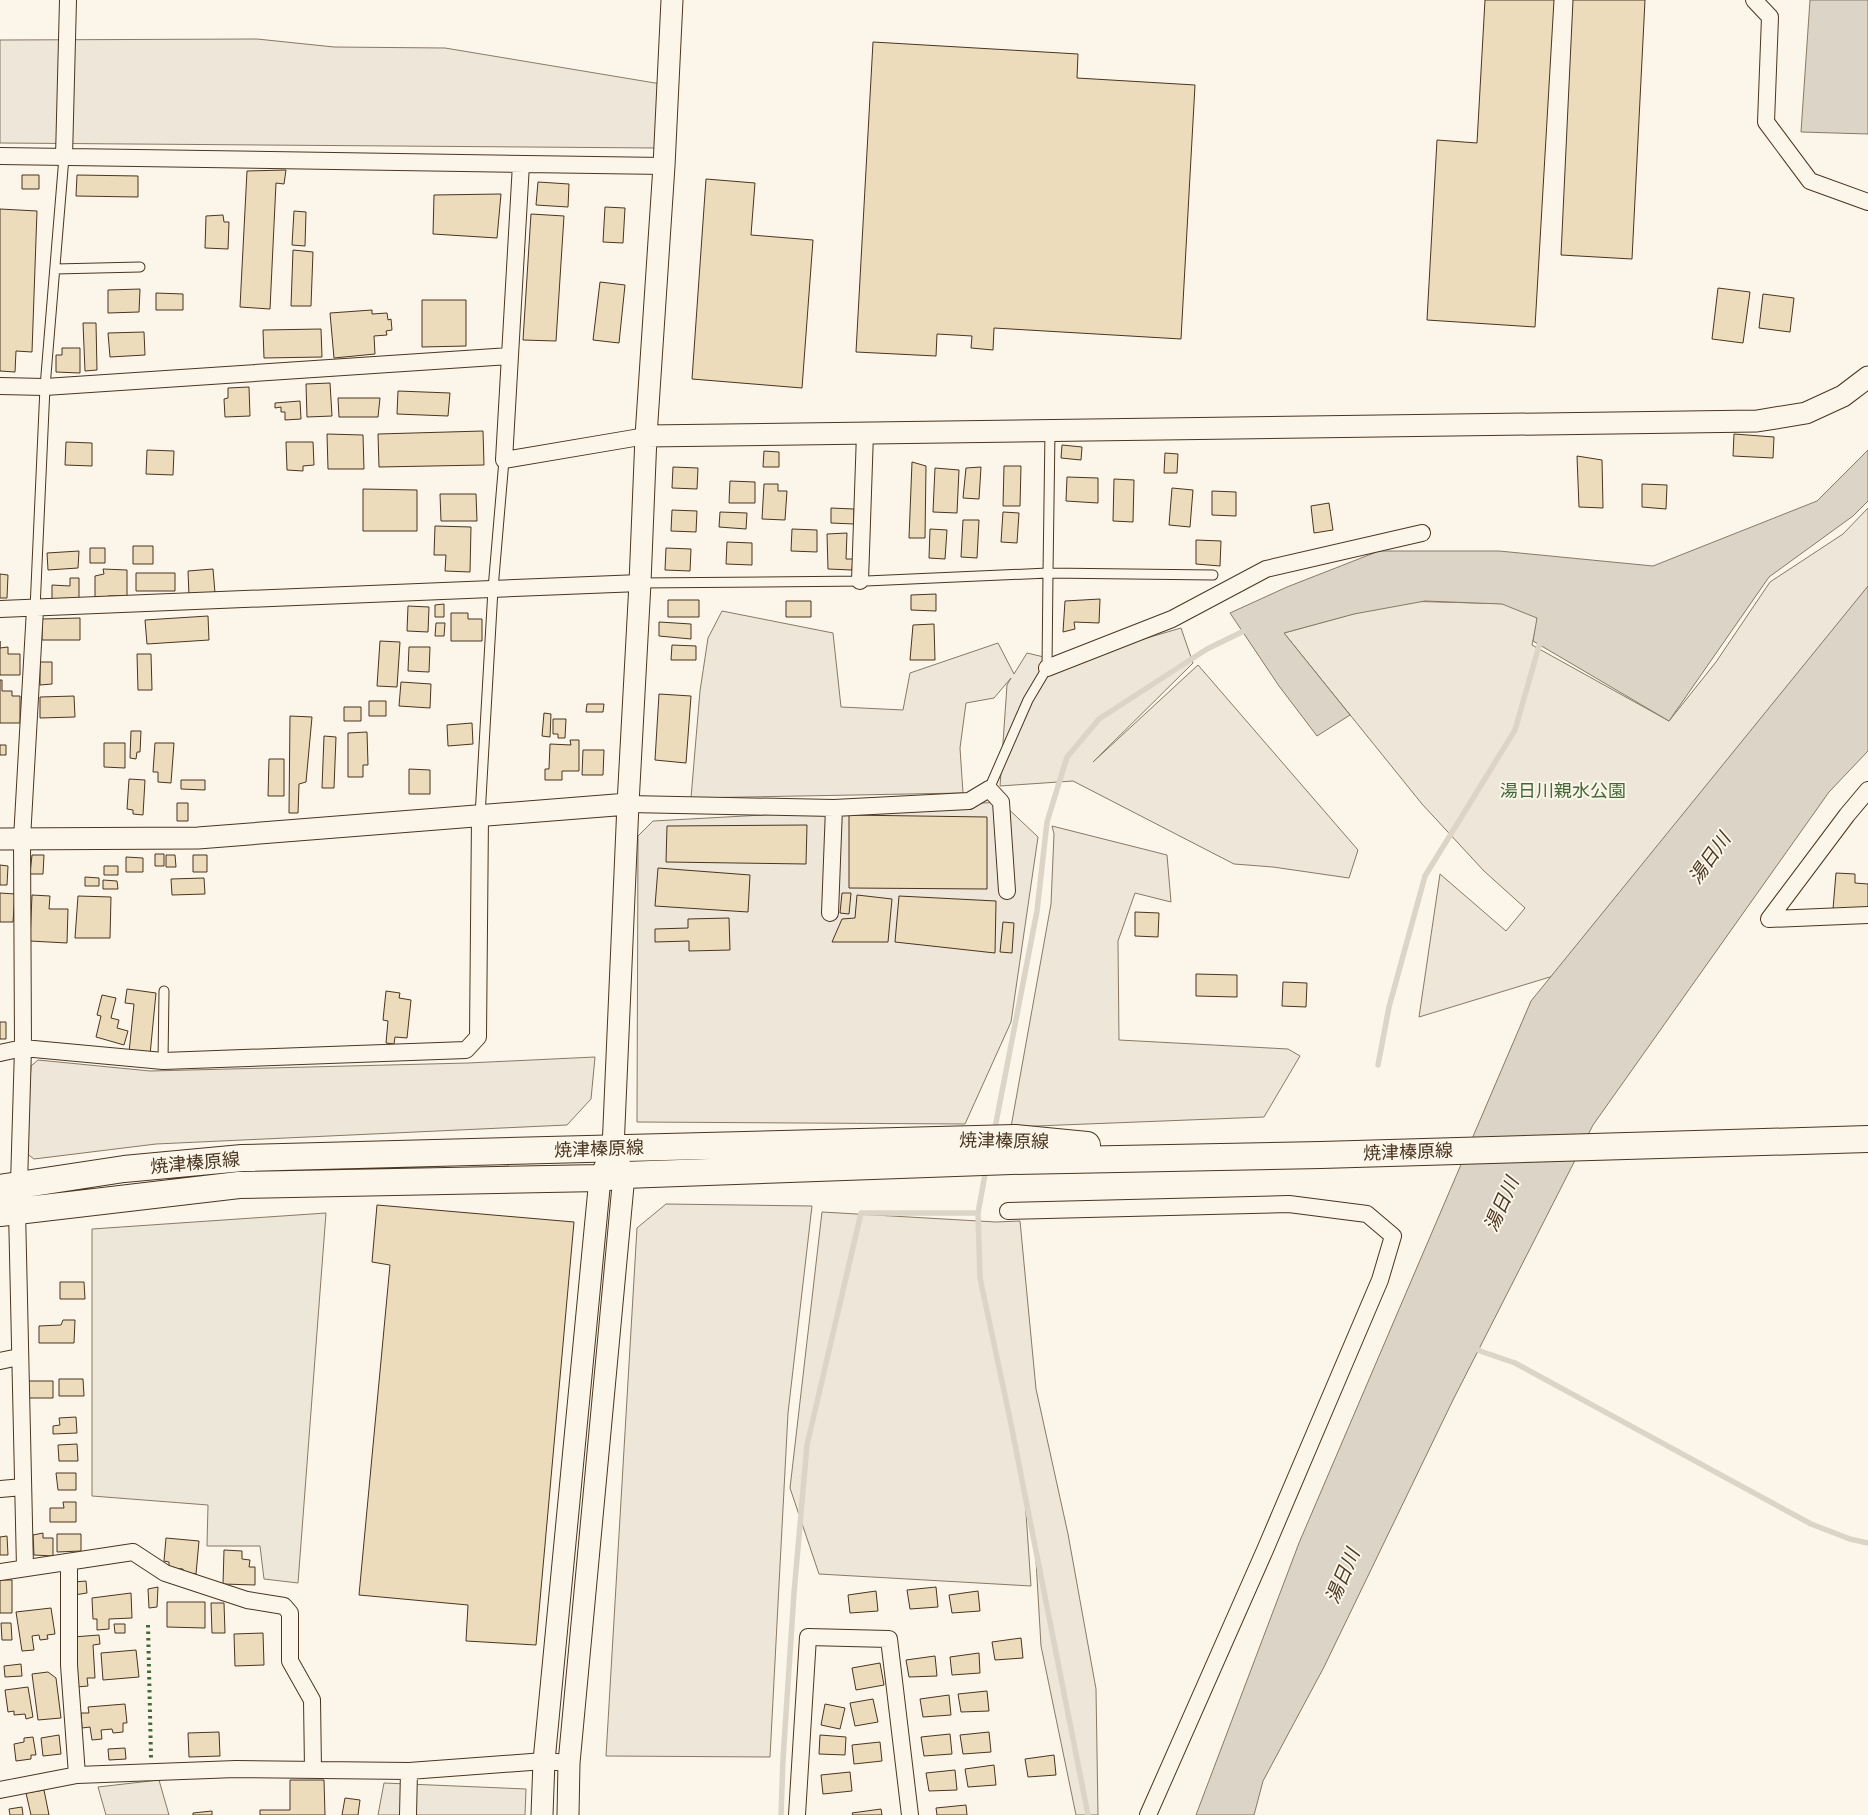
<svg xmlns="http://www.w3.org/2000/svg" width="1868" height="1815" viewBox="0 0 1868 1815" font-family="Jost,'Noto Sans JP',sans-serif">
	<style>
		.green { fill: #ede6d9; stroke: #887966 }
		.parking { fill: #ede7d9; stroke: #887966 }
		.water { fill: #dcd4c6; stroke: #887966 }
		.lines { fill: none; stroke-linecap: round; stroke-linejoin: round }
		.stream { stroke: #dcd4c6; stroke-width: 5.5 }
		.building { fill: #ecdcbc; stroke: #4a3520 }
		.service-casing { stroke: #4a3520; stroke-width: 11 }
		.minor-casing { stroke: #4a3520; stroke-width: 18 }
		.tertiary-casing { stroke: #4a3520; stroke-width: 23 }
		.primary-casing { stroke: #4a3520; stroke-width: 28 }
		.service { stroke: #fbf6e9; stroke-width: 9 }
		.minor { stroke: #fbf6e9; stroke-width: 16 }
		.tertiary { stroke: #fbf6e9; stroke-width: 21 }
		.primary { stroke: #fbf6e9; stroke-width: 26 }
		.hedge { stroke: #436837; stroke-width: 4; stroke-dasharray: 2.5 4; stroke-linecap: butt }
		.labels { text-anchor: middle; stroke-width: 4; stroke-linejoin: round; paint-order: stroke }
		.park-label { font-size: 18px; fill: #436837; stroke: #fbf6e9 }
		.street-label { font-size: 18px; fill: #4a3520; stroke: #fbf6e9 }
		.water-label { font-size: 19px; font-style: italic; fill: #4a3520; stroke: #fbf6e9 }
	</style>
	<rect width="100%" height="100%" fill="#fbf6e9"/>
	<path class="green" d="M257,39l77,8 111,1 216,36 -3,64 -658,-5v-103z
		M1868,508v82l-305,383 -144,44 21,-143 66,57 19,-23 -41,-37 -62,-67 -138,-171 116,-32 115,3 23,14 -6,27 137,76 47,-59 54,-80 73,-48z
		M722,611l111,22 8,74 62,3 7,-37 88,-30 16,31 13,-21 38,9 116,-34 12,35 -100,99 105,-97 160,185 -9,28 -76,-11 -39,-3 -161,-83 -73,5 7,-101 4,-7 -17,20 -28,5 -6,45 3,45 -272,5 9,-107 8,-53z
		M1001,802l37,35 -27,185 -46,102 -328,-2 1,-286 15,-15z
		M1052,826l115,29 4,47 -36,-9 -17,48 1,99 169,9 12,7 -36,61 -253,10 40,-223 3,-70z
		M595,1057l-4,42 -24,26 -411,19 -122,15 -8,-6 5,-87 7,-6 112,11 318,-8z
		M666,1204l146,2 -24,207 -18,344 -164,-1 31,-528z
		M822,1212l174,10 24,-1 16,168 32,145 28,155 2,126h-22l-35,-169 -6,-103 -11,-59 7,102 -212,-12 -29,-86z
		M159,1780l10,35h-63l-8,-28z
		M384,1783l142,6 -1,26h-147z"/>
	<path class="parking" d="M326,1213l-28,370 -34,-4 -4,-33h-53l1,-41 -116,-9v-267z"/>
	<path class="water" d="M1810,0h58v134l-67,-2z
		M1868,450v51l-15,15 -84,61 -100,144 -136,-80 4,-23 -35,-14 -77,-3 -71,13 -70,19 66,82 -33,21 -38,-50 -49,-73 57,-26 92,-36h120l154,15 164,-65z
		M1868,586v165l-39,41 -236,333 -140,275 -129,267 -61,114 -9,34h-58l103,-272 232,-542z"/>
	<g class="lines">
		<path class="stream" d="M1378,1065l11,-58 36,-131 90,-146 26,-91
			M994,1133l43,-222 10,-89 20,-65 32,-38 108,-70 41,-20
			M986,1169l-8,44 2,65 30,141 78,396
			M1473,1346l7,5 35,12 296,161 39,15 18,4
			M781,1815l2,-56 11,-166 13,-148 54,-232h117"/>
	</g>
	<path class="building" d="M1485,0h69l-19,327 -108,-7 10,-180 40,3z
		M1573,0h72l-13,259 -71,-4z
		M873,42l205,12 -1,24 118,7 -14,254 -187,-11 -1,22 -22,-2 1,-12 -35,-2 -1,22 -80,-4z
		M286,170l-2,14 -8,-1 -6,126 -30,-2 7,-136z
		M22,175h17v14h-17z
		M77,175l61,1v21l-62,-1z
		M706,179l49,4 -4,52 62,5 -11,148 -110,-9z
		M538,182l31,2 -1,23 -32,-2z
		M501,194l-4,44 -64,-4 1,-39z
		M605,207l20,1 -2,35 -20,-1z
		M0,209l37,2 -5,141 -16,-1 -1,21 -15,-1z
		M294,211l12,1 -1,34 -13,-1z
		M531,214l33,2 -8,125 -33,-1z
		M223,215l1,7h5l-1,27 -23,-1 1,-32z
		M293,250l20,2 -2,54h-20z
		M600,282l25,3 -6,58 -26,-3z
		M1718,288l32,4 -7,51 -31,-4z
		M140,289l-1,23 -31,1v-23z
		M156,293l27,1v16h-27z
		M1763,294l31,4 -4,34 -31,-4z
		M422,300h44v46l-44,1z
		M372,310v4l15,-1 1,7 3,-1 1,11 -6,1 1,4 -13,1 1,18 -41,4 -4,-45z
		M83,323h13l1,47 -12,1z
		M321,329l1,28 -58,1 -1,-28z
		M144,332l1,23 -35,2 -2,-24z
		M62,348h18v25l-24,-1v-17h6z
		M330,383l2,33 -25,1 -1,-33z
		M249,387l1,29 -25,1 -1,-18 4,-1v-10z
		M398,391l52,2 -2,23 -51,-2z
		M338,398h42l-2,19h-39z
		M300,401l1,18 -16,1v-8h-4v-5l-6,1v-5z
		M483,431l1,34 -105,2 -1,-33z
		M327,434l36,1 1,34h-36z
		M1734,434l40,3 -1,21 -40,-2z
		M66,442l26,1v23l-27,-1z
		M286,442h27l1,23 -11,1v5l-16,-1z
		M1062,445l20,2 -1,13 -20,-2z
		M147,450l27,1 -1,24 -27,-1z
		M764,451l15,1v15h-16z
		M1165,453l13,1 -1,19h-13z
		M1577,456l25,4 1,48 -24,-1z
		M912,462l14,4 -1,72h-16z
		M1004,466h17l-1,40h-17z
		M673,467l25,1 -1,21 -25,-1z
		M981,467l-2,32 -16,-1 3,-30z
		M935,468l24,2 -2,43 -24,-1z
		M1067,477l31,1v25l-32,-2z
		M1114,479l20,1 -1,42 -20,-1z
		M730,481l25,1v21h-26z
		M764,484h14v7h9l-2,29 -23,-1z
		M1642,484l25,1 -1,24 -24,-2z
		M1172,488l21,2 -3,37 -21,-2z
		M363,489l54,1v41h-54z
		M1212,491l24,1v24l-24,-1z
		M440,494h36l1,27h-36z
		M1329,503l4,27 -19,3 -3,-27z
		M831,508l23,1v15l-23,-1z
		M672,510l25,1 -1,21 -25,-1z
		M720,512l27,1 -1,16 -27,-2z
		M1003,512l16,1 -2,30 -16,-1z
		M963,520h16l-2,38 -16,-1z
		M435,526l36,1 -1,45 -25,-1 1,-16h-12z
		M792,529l25,1v22l-26,-1z
		M930,529l17,1 -2,29 -16,-1z
		M847,533l-1,26h7l-1,11 -24,-1 -1,-35z
		M1196,540l25,1 -1,25 -24,-2z
		M727,542l25,1v22l-26,-1z
		M133,546h20v18h-20z
		M90,548h15v15h-15z
		M666,548l25,1 -1,22 -25,-1z
		M79,551l-1,17 -30,2 -1,-17z
		M103,569l24,1v26h-19v6h-13v-26l9,-2z
		M213,569l2,24 -26,3 -1,-25z
		M136,573h39v18h-39z
		M0,574l8,1 -1,23h-7z
		M70,578h9v22l-27,-1v-14l18,1z
		M936,594v17l-25,-1v-15z
		M1100,599l-1,24 -25,-1 1,7 -12,3 2,-31z
		M668,600h31v17h-31z
		M786,601h25v16h-25z
		M444,604v13h-9v-12z
		M408,606l21,1 -1,25 -21,-1z
		M451,613h17v6h14v22h-31z
		M208,616l1,24 -62,4 -2,-24z
		M80,618v22h-38v-21z
		M659,622l32,2v15l-32,-3z
		M436,623h9l-1,13h-9z
		M934,624l1,36h-25l3,-35z
		M0,641v7l8,-1v7h12v21h-20z
		M380,641l20,1 -3,45 -20,-1z
		M672,645l24,1v14h-25z
		M409,647h21l-1,25 -21,-1z
		M137,654h14l1,36h-14z
		M40,662h12v22l-12,1z
		M0,680h2v11h10v5h8v27h-20z
		M401,682l30,2 -1,24 -31,-2z
		M659,694l32,2 -5,67 -31,-3z
		M74,696l1,21 -35,1v-21z
		M369,701h17v15h-17z
		M587,704h17l-1,8h-17z
		M344,707h17v14h-17z
		M544,713l7,1 -1,23 -8,-1z
		M290,716l22,1 -6,65 -7,2 -1,29h-9z
		M553,719h13l-1,19h-7v-4h-5z
		M472,723l1,21 -25,2 -1,-21z
		M131,731h10l-1,21h-3l-1,7 -6,-1z
		M367,732l1,33h-5v12h-15v-44z
		M324,736l12,1 -2,51h-12z
		M570,740h9v31h-17v9h-17v-11h4l1,-25 21,1z
		M104,743h21v25l-21,-1z
		M155,743h19l-3,40 -13,-1v-10h-5z
		M0,745h6v10h-6z
		M583,750h21l-1,25h-21z
		M269,759h15v37h-16z
		M409,769l21,1v24h-21z
		M129,779l16,1 -2,35 -10,-1v-4l-6,-1z
		M181,780h24v10l-24,-1z
		M177,803h11v18h-11z
		M849,815l138,2v72l-138,-1z
		M807,825l-1,39 -140,-2 1,-36z
		M155,854h9v12h-9z
		M32,855h12l-1,19h-13z
		M166,855h9l1,12h-10z
		M193,855h14v17h-14z
		M126,857l17,1v14h-17z
		M0,865l8,1 -1,19h-7z
		M104,866h14v9h-14z
		M658,868l92,7 -2,37 -93,-6z
		M1836,873l19,1v9l13,1v28l-35,-3z
		M85,877l14,1v8h-14z
		M204,878l1,16 -33,1 -1,-16z
		M103,880l14,1 1,8h-15z
		M0,893l15,1 -2,28h-13z
		M842,893h9l-2,21 -9,-1z
		M32,895l18,1 -1,13h19l-1,34 -37,-2z
		M857,895l35,4 -4,43h-56l10,-23 13,-1z
		M78,896l33,1 -1,41h-35z
		M899,896l97,5 -1,52 -100,-11z
		M1135,912l24,1 -1,24 -23,-1z
		M729,918l1,32 -41,1v-10l-34,1v-13l33,-1v-9z
		M1003,922l11,1 -2,30 -12,-1z
		M1196,974l41,1v22l-41,-1z
		M1283,982l24,1 -1,24 -24,-1z
		M127,989l29,4 -6,62 -21,-3 5,-48 -9,-1z
		M386,991l14,2 -1,5 12,2 -4,38 -12,-1 -1,7 -8,-1 2,-22 -5,-1z
		M102,995l14,3 -5,20 8,2 -2,8 11,3 -4,14 -28,-8 5,-21 -4,-1z
		M0,1022h6v17h-6z
		M377,1205l197,17 -38,423 -70,-4 2,-36 -109,-10 31,-330 -18,-3z
		M60,1282h24l1,17h-25z
		M63,1320h12l-1,23h-35v-17l22,-1z
		M59,1379h24l1,17h-25z
		M28,1381h25v17h-24z
		M76,1417l1,16 -24,1v-8l7,-1 -1,-7z
		M77,1444l1,17h-19l-1,-16z
		M56,1473h20v17h-18z
		M63,1502h13v20h-26v-14h14z
		M43,1533v5h10v18l-19,-1 -1,-20z
		M57,1534h24v17l-24,1z
		M7,1536l1,19h-8v-18z
		M166,1538l33,3 -3,33 -13,-1v-4l-14,-1v-6l-5,-1z
		M224,1550l18,1v8l8,1 -1,7h6v18l-32,-1z
		M0,1580h12v33h-12z
		M86,1581l1,12 -13,2v-13z
		M158,1587l-1,20 -8,1 -1,-19z
		M936,1587l2,20 -28,2 -3,-19z
		M876,1591l2,20 -28,2 -2,-18z
		M978,1591l2,20 -28,2 -3,-18z
		M131,1593l1,25 -23,1v10l-12,1v-11h-4l-1,-21z
		M167,1602h38v26l-38,-1z
		M211,1603h13l1,30h-13z
		M51,1608l4,26 -8,1 1,4 -8,1 -1,-5 -7,1 2,14 -12,1 -6,-39z
		M1,1623h10l1,17h-10z
		M114,1624h11v9h-10z
		M263,1633l1,32 -29,1 -1,-32z
		M99,1635l1,9 -7,1 2,33h-8l1,8 -11,1 -4,-50z
		M1021,1638l2,20 -28,2 -3,-18z
		M136,1650l3,27 -36,3 -2,-27z
		M979,1653l1,20 -28,2 -2,-18z
		M935,1656l2,20 -28,1 -3,-17z
		M880,1663l4,22 -28,5 -4,-22z
		M21,1664l1,12 -17,1 -1,-11z
		M48,1672l8,6 5,40 -23,2 -6,-46z
		M28,1687l5,30 -7,2 -1,-5 -11,1v-4l-6,1 -3,-22z
		M987,1691l2,20 -28,1 -3,-18z
		M949,1695l2,20 -28,2 -3,-18z
		M873,1699l5,23 -23,4 -5,-23z
		M125,1704l2,19h-4v9l-10,1 -1,-4 -11,1 1,9 -10,1 -2,-13 -8,1 -1,-15h8l-1,-6z
		M825,1704l20,4 -5,21 -19,-4z
		M219,1732l1,24 -31,1 -1,-24z
		M989,1732l2,20 -28,2 -3,-19z
		M950,1734l2,20 -28,2 -3,-19z
		M59,1735l2,19 -18,2 -2,-18z
		M820,1735l26,2 -1,18 -26,-1z
		M33,1737l3,18h-5v4l-15,2 -2,-17 10,-2v-4z
		M880,1742l2,19 -28,3 -2,-19z
		M125,1748l1,11 -17,1 -1,-11z
		M1054,1755l2,20 -28,2 -3,-18z
		M994,1765l2,20 -28,2 -3,-18z
		M955,1770l2,20 -28,1 -3,-18z
		M850,1772l2,19 -29,3 -2,-19z
		M290,1780h34l1,35h-65v-5h30z
		M44,1790l5,25h-18l-5,-22z
		M345,1798l15,2 -2,15h-16z
		M966,1805l1,10h-30l-1,-7z
		M22,1807l1,8h-13l-1,-6z
		M881,1809l1,6h-29l-1,-2z
		M212,1811v4h-19v-2z"/>
	<g class="lines">
		<defs>
			<path id="service" d="M55,269l85,-2
				M1050,431l-2,142 165,2
				M640,583l226,-2 182,-8 -1,95 -19,32 -39,89
				M35,609l10,-222 19,-230
				M480,816l13,-227 11,-129
				M163,1061l1,-70"/>
			<path id="minor" d="M1754,0l16,17 -4,105 44,59 58,21
				M0,156l664,10
				M64,157l4,-157
				M521,164l-17,296 142,-24
				M0,386l45,1 465,-31
				M860,581l5,-148
				M0,609l640,-26
				M35,609l-13,230 1,209 140,13 303,-11 12,-13 2,-221
				M1047,668l125,-49 94,-50 156,-36
				M1868,790l-21,25 -78,104 99,-4
				M628,804l206,4 135,-7 20,-12 12,13 6,89
				M830,913l4,-105
				M0,1053l23,-5 -4,136
				M17,1210l8,358
				M1008,1211l281,-7 78,10 26,22 -13,44 -115,270 -117,265
				M0,1361l19,-4
				M0,1489l23,-2
				M69,1563v102l8,110
				M0,1572l133,-20 32,21 82,27 37,6 6,7v48l22,39 1,69
				M0,1790l77,-15 159,-6 173,2 135,-10 25,2
				M408,1815l1,-44
				M797,1815l11,-178 81,2 21,176"/>
			<path id="tertiary" d="M646,436l1111,-15 49,-8 37,-17 25,-19
				M0,839l198,-1 430,-34 12,-221 6,-147 18,-270 8,-166
				M542,1815l2,-54 56,-583 13,-29 15,-345
				M568,1815l1,-52 55,-588 -6,-14"/>
			<path id="primary" d="M0,1188l124,-19 118,-11 773,-20 72,7
				M0,1213l239,-28 361,-7 24,-3 387,-14 310,-6 547,-16"/>
		</defs>
		<use href="#service" class="service-casing"/>
		<use href="#minor" class="minor-casing"/>
		<use href="#tertiary" class="tertiary-casing"/>
		<use href="#primary" class="primary-casing"/>
		<use href="#service" class="service"/>
		<use href="#minor" class="minor"/>
		<use href="#tertiary" class="tertiary"/>
		<use href="#primary" class="primary"/>
		<path class="hedge" d="M148,1625l3,133"/>
	</g>
	<g class="labels">
		<g class="park-label">
			<text x="1563" y="797">湯日川親水公園</text>
		</g>
		<g class="street-label">
			<text transform="translate(1004 1141) rotate(1)" y="6">焼津榛原線</text>
			<text transform="translate(599 1149) rotate(-2)" y="6">焼津榛原線</text>
			<text transform="translate(1408 1152) rotate(-2)" y="6">焼津榛原線</text>
			<text transform="translate(195 1163) rotate(-5)" y="6">焼津榛原線</text>
		</g>
		<g class="water-label">
			<text transform="translate(1709 858) rotate(-55)" y="7">湯日川</text>
			<text transform="translate(1501 1204) rotate(-66)" y="7">湯日川</text>
			<text transform="translate(1342 1576) rotate(-67)" y="7">湯日川</text>
		</g>
	</g>
</svg>
